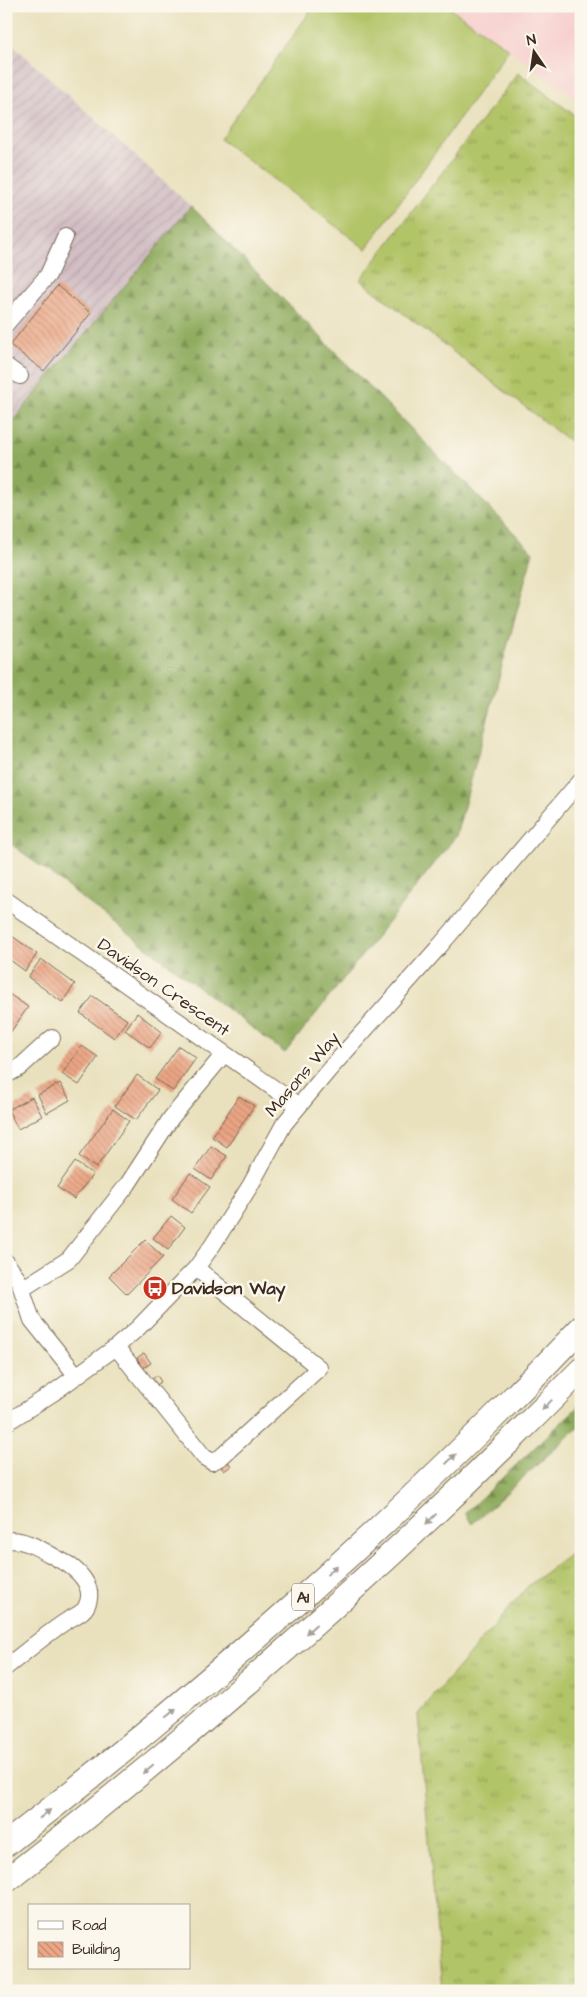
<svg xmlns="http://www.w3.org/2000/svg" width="587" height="1997" viewBox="0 0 587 1997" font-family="'Architects Daughter',sans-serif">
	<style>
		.built { fill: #f7d0ce }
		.industrial { fill: url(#industrial-furrows) }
		.grass { fill: url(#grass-tufts); stroke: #767743 }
		.forest { fill: url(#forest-firs); stroke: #646a3d }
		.pitch { fill: #b2c468; stroke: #767743 }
		.building { fill: url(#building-back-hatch) }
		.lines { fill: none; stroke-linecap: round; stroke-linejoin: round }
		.minor-casing { stroke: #786a56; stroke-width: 18 }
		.highway-casing { stroke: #786a56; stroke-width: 26 }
		.minor { stroke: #fff; stroke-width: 16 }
		.highway { stroke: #fff; stroke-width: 24 }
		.oneway { fill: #a79f9a }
		.labels { text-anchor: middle; stroke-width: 5; stroke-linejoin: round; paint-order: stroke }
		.shield { fill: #fbf7ec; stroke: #75685c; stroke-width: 1 }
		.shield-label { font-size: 16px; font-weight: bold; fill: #3b2a1e }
		.street-label { font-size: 18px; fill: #3b2a1e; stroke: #fbf7ec }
		.poi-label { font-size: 18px; font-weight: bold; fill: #3b2a1e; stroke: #fbf7ec; text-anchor: start }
	</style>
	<defs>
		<pattern id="industrial-furrows" width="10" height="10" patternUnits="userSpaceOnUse" patternTransform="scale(1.25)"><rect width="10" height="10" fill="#d2bec4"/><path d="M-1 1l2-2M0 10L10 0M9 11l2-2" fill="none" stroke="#b5a3a8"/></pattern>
		<pattern id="grass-tufts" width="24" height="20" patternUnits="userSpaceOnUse" patternTransform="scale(1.25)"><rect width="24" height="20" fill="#b2c468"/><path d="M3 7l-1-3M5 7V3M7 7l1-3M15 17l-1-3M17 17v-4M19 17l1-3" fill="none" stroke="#929f55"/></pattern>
		<pattern id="forest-firs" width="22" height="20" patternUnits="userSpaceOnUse" patternTransform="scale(1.25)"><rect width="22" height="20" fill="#8daa5c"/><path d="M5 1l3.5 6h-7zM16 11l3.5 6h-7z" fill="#748b4b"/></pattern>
		<pattern id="building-back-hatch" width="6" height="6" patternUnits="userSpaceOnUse" patternTransform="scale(1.25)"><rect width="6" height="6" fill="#eca685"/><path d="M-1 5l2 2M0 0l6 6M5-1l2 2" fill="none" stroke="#c0876c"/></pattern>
	</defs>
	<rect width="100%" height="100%" fill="#fbf7ec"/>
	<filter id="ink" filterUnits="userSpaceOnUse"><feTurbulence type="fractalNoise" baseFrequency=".02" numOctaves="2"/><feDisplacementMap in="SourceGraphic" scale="10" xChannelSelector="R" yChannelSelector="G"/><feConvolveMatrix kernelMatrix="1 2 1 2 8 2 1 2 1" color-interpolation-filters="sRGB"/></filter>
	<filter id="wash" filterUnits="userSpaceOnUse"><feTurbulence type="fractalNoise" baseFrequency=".0096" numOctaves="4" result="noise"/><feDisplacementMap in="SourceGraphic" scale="20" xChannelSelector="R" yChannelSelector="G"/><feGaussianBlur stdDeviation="1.12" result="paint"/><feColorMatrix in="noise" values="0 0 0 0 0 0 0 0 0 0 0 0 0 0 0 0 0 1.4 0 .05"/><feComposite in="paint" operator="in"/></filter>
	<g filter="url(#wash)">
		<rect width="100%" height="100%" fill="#e9e1bd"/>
		<path class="built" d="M447,6h134v97l-72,-54z"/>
		<path class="industrial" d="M6,39l185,167 -185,222z"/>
		<path class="grass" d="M518,73l63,47v330l-221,-170z
			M581,1546v445h-139l-24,-277 110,-128z"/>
		<path class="forest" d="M191,206l342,346 -77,284 -171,217 -279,-213v-411z
			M581,1404v21l-109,99 -7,-11z"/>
		<path class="pitch" d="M314,6h133l62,43 -143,200 -146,-110z"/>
		<g id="blocks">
			<path class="building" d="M57,286l34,27 -47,58 -34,-26z
				M12,936l25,18 -12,17 -19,-14v-14z
				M41,959l34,25 -13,18 -34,-25z
				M9,994l19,13 -18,26 -4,-2v-33z
				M93,996l34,24 -13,18 -34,-25z
				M137,1013l25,19 -12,16 -25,-18z
				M82,1046l16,11 -19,28 -17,-11z
				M179,1046l17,12 -23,33 -18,-12z
				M137,1075l21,15 -22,30 -21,-14z
				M60,1083l10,17 -23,13 -9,-18z
				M239,1096l15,10 -27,41 -15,-10z
				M32,1097l10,19 -24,13 -10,-19z
				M113,1109l16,12 -33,47 -17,-12z
				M211,1146l16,10 -16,24 -16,-11z
				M75,1162l18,12 -19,25 -17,-12z
				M190,1173l20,14 -19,26 -19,-14z
				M171,1216l14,11 -17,23 -15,-12z
				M145,1240l18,17 -36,37 -18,-18z
				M144,1353l7,10 -8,5 -6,-10z
				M157,1375l4,7 -9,6 -5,-7z
				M225,1457l6,9 -7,5 -6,-9z"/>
		</g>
	</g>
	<g filter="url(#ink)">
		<use href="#blocks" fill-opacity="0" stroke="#786a56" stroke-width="1"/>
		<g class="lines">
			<defs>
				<path id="minor" d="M6,324l42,-49 17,-38
					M6,366l14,10
					M6,900l293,206
					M6,1075l13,-7 33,-30
					M6,1262l13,19 13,39 45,56
					M22,1289l47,-30 59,-75 43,-66 53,-64
					M116,1347l88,110 8,5 9,-5 98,-89 -123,-100
					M6,1423l47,-30 63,-46 22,-19 58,-60 16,-22 38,-60 34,-62 44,-53 110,-123 143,-168
					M6,1541c18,-4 39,11 54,19 17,8 37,27 26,47 -3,6 -13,10 -18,13 -22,14 -42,32 -62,47"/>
				<path id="highway" d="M6,1844c204,-158 397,-329 575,-516
					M6,1881c205,-159 393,-326 575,-511"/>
			</defs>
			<use href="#minor" class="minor-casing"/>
			<use href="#highway" class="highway-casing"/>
			<use href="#minor" class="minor"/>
			<use href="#highway" class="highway"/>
		</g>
		<defs><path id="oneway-solid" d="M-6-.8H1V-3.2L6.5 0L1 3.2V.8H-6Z" transform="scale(1.25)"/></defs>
		<g class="oneway">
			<use href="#oneway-solid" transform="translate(547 1405) rotate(134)"/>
			<use href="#oneway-solid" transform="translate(451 1459) rotate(-44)"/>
			<use href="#oneway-solid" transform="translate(431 1519) rotate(136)"/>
			<use href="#oneway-solid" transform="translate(332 1570) rotate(-43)"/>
			<use href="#oneway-solid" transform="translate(311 1629) rotate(138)"/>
			<use href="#oneway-solid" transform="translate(171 1713) rotate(-39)"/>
			<use href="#oneway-solid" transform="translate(148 1769) rotate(140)"/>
			<use href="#oneway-solid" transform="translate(45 1814) rotate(-38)"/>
		</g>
	</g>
	<defs>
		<symbol id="bus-disc" viewBox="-11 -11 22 22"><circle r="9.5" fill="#c8321e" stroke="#fbf7ec"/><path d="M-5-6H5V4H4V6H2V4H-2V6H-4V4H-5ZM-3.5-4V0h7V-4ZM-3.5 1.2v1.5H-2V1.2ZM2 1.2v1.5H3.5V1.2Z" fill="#fff"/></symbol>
	</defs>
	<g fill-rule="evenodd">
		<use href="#bus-disc" x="141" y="1274" width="28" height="28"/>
	</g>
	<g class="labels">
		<rect class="shield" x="292" y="1583.5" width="22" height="27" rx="4"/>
		<g class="shield-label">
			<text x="303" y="1603">A1</text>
		</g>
		<g class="street-label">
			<text transform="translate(164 987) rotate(35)" y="6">Davidson Crescent</text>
			<text transform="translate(302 1074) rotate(-50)" y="6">Masons Way</text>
		</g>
		<g class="poi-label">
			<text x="172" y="1294">Davidson Way</text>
		</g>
	</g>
	<rect width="587" height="1997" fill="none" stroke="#fbf7ec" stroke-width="25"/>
	<rect x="28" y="1904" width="162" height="65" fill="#fbf7ec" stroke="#aea59a"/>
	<rect x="38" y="1921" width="25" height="8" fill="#ffffff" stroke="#aea59a"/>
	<text x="72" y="1930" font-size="15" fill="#3b2a1e">Road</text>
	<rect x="38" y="1942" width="25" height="15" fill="url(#building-back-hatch)" stroke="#aea59a"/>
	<text x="72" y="1954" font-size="15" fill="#3b2a1e">Building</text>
	<g transform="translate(534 52) rotate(347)" stroke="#fbf7ec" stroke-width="4" paint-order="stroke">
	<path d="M0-4L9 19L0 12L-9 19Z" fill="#3b2a1e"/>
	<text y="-8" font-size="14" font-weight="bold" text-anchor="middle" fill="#3b2a1e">N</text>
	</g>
</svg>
